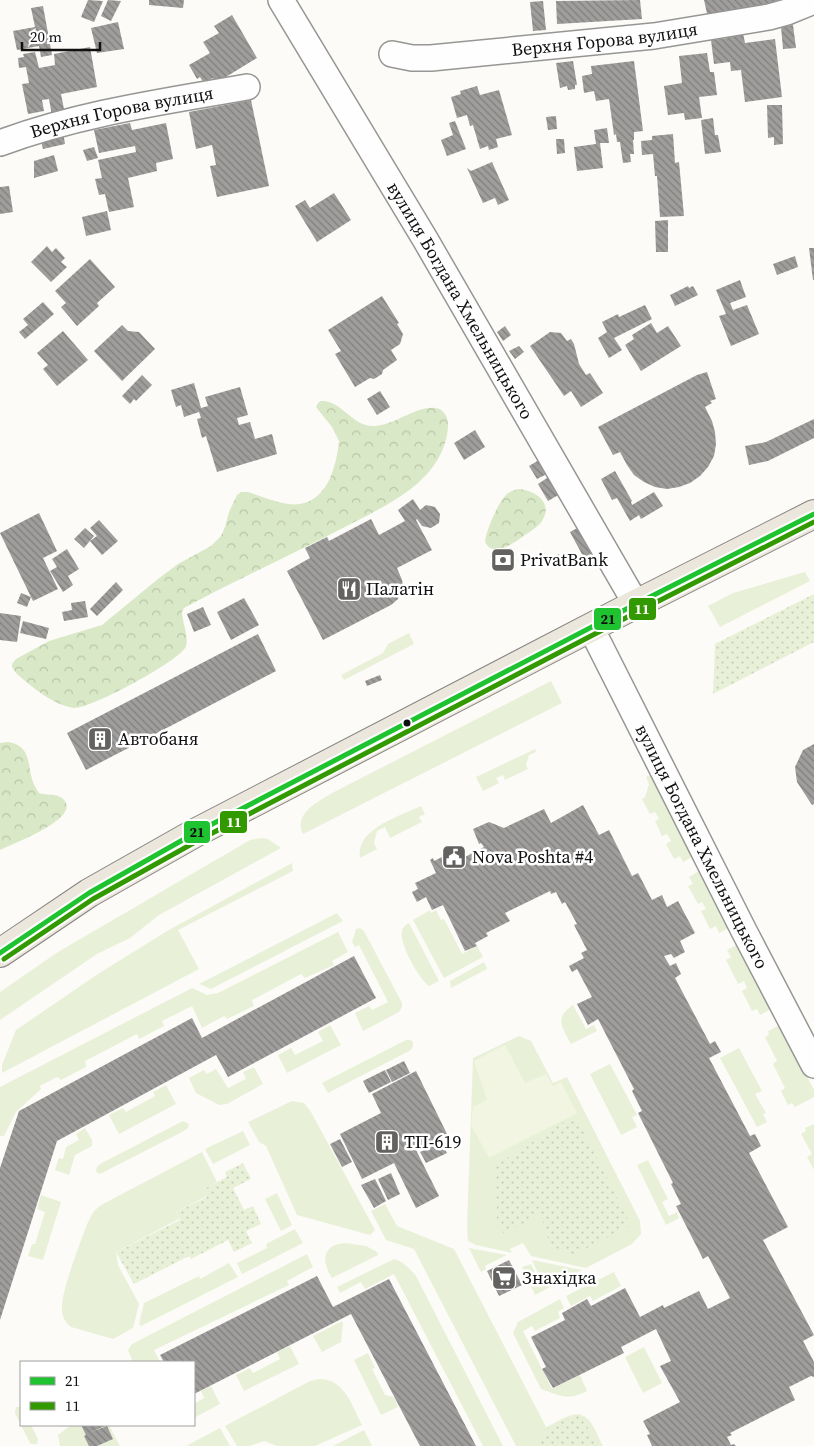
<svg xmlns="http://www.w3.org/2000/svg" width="814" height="1446" viewBox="0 0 814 1446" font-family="'Source Serif 4',serif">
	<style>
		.grass { fill: #e8f1d8 }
		.forest { fill: url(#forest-crowns) }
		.park { fill: url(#park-dots) }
		.pitch { fill: #f1f5e1 }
		.building { fill: url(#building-back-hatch) }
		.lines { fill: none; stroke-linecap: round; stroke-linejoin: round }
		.minor-casing { stroke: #969694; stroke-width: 28 }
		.major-casing { stroke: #848381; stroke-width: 30 }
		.minor { stroke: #fffefe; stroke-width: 25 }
		.major { stroke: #ece7dc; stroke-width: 28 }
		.bus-1-casing { stroke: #fff; stroke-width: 9 }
		.bus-2-casing { stroke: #fff; stroke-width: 9 }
		.bus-1 { stroke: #1fc330; stroke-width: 5 }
		.bus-2 { stroke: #390; stroke-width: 5 }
		.bus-dot { fill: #101010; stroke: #fff; stroke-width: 2 }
		.labels { text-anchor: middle; stroke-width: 5; stroke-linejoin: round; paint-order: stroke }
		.street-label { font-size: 18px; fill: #101010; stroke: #fff }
		.poi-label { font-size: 18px; fill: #101010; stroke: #fff; text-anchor: start }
		.line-badge { stroke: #fff; stroke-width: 2 }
		.badge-label { font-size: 14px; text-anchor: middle; font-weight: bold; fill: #fff }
		.pale-badge-label { font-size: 14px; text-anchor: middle; font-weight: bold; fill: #111 }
	</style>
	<defs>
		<pattern id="forest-crowns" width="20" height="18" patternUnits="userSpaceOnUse" patternTransform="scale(1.25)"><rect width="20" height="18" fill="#d9e8c6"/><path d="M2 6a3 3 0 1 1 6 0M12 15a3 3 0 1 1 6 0" fill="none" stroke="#b9c6a9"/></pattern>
		<pattern id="park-dots" width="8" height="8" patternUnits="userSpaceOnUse" patternTransform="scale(1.25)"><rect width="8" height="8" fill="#e8f1d8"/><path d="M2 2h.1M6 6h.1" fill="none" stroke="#c6ceb8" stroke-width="1.8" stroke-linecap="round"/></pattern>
		<pattern id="building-back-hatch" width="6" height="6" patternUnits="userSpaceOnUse" patternTransform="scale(1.25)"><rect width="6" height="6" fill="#a09e9c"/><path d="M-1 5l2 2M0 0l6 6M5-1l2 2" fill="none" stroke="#817f7e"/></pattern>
	</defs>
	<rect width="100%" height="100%" fill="#fcfbf7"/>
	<path class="grass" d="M805,572l5,9 -90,46 -12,-21 25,-13z
		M409,633l5,11 -70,36 -3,-5 42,-22 5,-9z
		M551,681l11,22 -259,131c-10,-21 16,-33 31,-42z
		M535,749l1,3 -7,3 -3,10 2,4 -23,11 -2,-5 -7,3 3,5 -16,8 -7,-14z
		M650,775l42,82 -9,5 -3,-6 -6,3 -8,-15 5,-3 -4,-7 -5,2 -7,-15 4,-2 -4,-7 -5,2 -8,-15 3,-2 4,-13 -3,-7z
		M421,806l4,8 -6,3 3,5 -32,16 -5,-11 -8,4 -3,12 3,6 -17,9c-5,-29 40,-42 61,-52z
		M262,838l6,1 13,9 -122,67 -29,23 -33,16 -97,66v-28l58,-40 192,-112z
		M292,863l1,8 -115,59 21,39 -197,104v-8l14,-35 82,-56 69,-43z
		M699,871l30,57 -10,5 -3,-7 -6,3 -9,-18 5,-2 -4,-7 -4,2 -10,-18 5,-2 -4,-7z
		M430,910l1,3 5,-3 5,10 3,-1 18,35 15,-8 6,11 -39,21 -31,-58z
		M337,913l6,8 -132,68 -12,-5z
		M409,923l30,58 -10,5c-9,-6 -30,-42 -27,-54 0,-4 3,-7 7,-9z
		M360,928l4,3 38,72v4l-3,5 -36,19 -8,-18 14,-7 3,4 16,-8 -29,-57 -4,2 -3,-5 4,-13z
		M338,932l10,20 -16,9 2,4 -29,13 -4,-4 -49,26 2,6 -27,13 -3,-3 -22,12 -10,-22 -30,15 2,5 -25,13 -2,-5 -52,27 1,6 -25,13 -4,-3 -17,9 1,3 -25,23 -12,24h-4v-49l192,-99 15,7 11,-2z
		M738,944l33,65 -11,6 -3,-6 -5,2 -10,-20 5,-3 -3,-7 -6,3 -12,-24 5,-3 -4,-7z
		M484,962l3,7 -36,19 -1,-7z
		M573,1005l13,24 8,-4 3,6 -26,13c-9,-17 -17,-26 2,-39z
		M330,1025l11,20 -54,28 -9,-18 13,-7 4,7 28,-14 -5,-9z
		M780,1025l34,65v7l-19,10 -3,-4 -4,2 -7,-14 4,-3 -12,-24 4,-3 -12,-24 4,-2 -1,-4z
		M519,1036l12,5 22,42 14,-6 73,144 1,13 -9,10 -46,24 -55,-12 -8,-13 -13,6 2,4 -36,-8 -8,-4 -1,-15 6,-168z
		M406,1040h4l3,2v4l-2,4 -83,43 -6,-10z
		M739,1048l23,43 -7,3 11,19 -3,1 4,8 -10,5 -37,-69z
		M610,1064l27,51 -5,2 5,10 -16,8 -31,-61z
		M254,1067l9,17 -36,20 -8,1 -23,-12 -7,-15 15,-8 3,4 9,-5 12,19 18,-9 -3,-7z
		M166,1085l10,19 -57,30 -10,-19 14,-7 3,4 29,-16 -2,-4z
		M292,1101l12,2 7,9 64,118 -5,5 -73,-20 -31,-69 -7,-4 -11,-20z
		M183,1121l6,3 -1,4 -4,3 -82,42 -3,1 -3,-3 1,-4 3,-3z
		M814,1124v46l-7,-13 5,-3 -11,-20 5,-3 -1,-3z
		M85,1128l7,12v6l-17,9 -6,20 -14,-5 4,-12 4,1 3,-12 13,-7 -3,-6z
		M243,1131l7,14 -37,19 -8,-15z
		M202,1152l15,30 -13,7 3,7 -31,16 3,7 -63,33 2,13 21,39 -6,24 -20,11 -42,-12c-5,-4 -9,-10 -9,-17 -2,-17 19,-69 26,-88l6,-11 7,-6z
		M648,1160l20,39 -6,3 7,14 8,-4 2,6 -13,7 -29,-60z
		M277,1193l15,32 -11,6 -16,-32z
		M41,1195l20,7 -18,58 -15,-4 4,-12h3l10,-32 -8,-3z
		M385,1204l12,22 57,23 92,178c8,-3 17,-10 26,-12 18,-5 24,18 31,31h-87l-102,-197 -28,-9 -15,-29z
		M295,1229l8,14 -61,31 -5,-11 30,-15 -1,-4z
		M346,1243l20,3 11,6 1,3 -46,23c-11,-17 -10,-34 14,-35z
		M469,1248l38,7 -22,11 1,3 -5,3z
		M307,1254l6,13 -26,14 2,4 -135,65 6,12h-27l-5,-12 4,-6z
		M394,1259c10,3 15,9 22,17l87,170h-20l-89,-172 -29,15 -4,-7 -21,11 -3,-6z
		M532,1260l50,10 -47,25 -13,-28 9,-3 9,19 2,-1z
		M229,1263l9,14 -97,49 -2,-2 5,-21 55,-27 1,3z
		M614,1272l7,14 -28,15 -3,-5 -19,10 -5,-10z
		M560,1299l4,9 -6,4 2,6 -25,13 -3,-5 -9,5 29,58 28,-14 7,16c-20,10 -25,5 -46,-2l-28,-56 5,-11z
		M342,1321l1,3 -2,18 -19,10 -9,-16z
		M290,1346l9,18 -55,27 -8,-16 14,-7 3,5 27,-14 -3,-7z
		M644,1347l18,36 -19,10 -18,-36z
		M368,1353l7,15 -3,1 13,26 9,2 4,10 -17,8 -27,-55z
		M319,1379c26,0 33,27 43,46l-47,21h-38l-13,-5 -15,5h-12l-12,-20 85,-45z
		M211,1386l9,18 -26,14v-14l10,-6 -3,-7z
		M16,1407h5v18h10l7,14 -1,5h-5l-2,-1 -15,-30z
		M71,1425h38l11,21h-60l-2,-11z
		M220,1428l10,18h-44z
		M364,1430l8,16h-39z"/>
	<path class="forest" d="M321,401c21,-1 31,26 53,25 20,0 41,-20 61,-18 8,0 13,9 13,16 0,23 -13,44 -30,59 -23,20 -58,36 -85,50 -49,25 -100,49 -149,75l-2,4c0,10 7,24 4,34 -4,14 -96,63 -112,62 -21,-3 -42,-21 -58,-35l-4,-6v-3l4,-5 33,-18 53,-16 56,-46 20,-15 33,-18 10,-10 4,-9 4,-15 8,-17 4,-3h7c13,4 26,10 40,12 37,5 48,-34 51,-63l-7,-14 -16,-20 2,-4z
		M519,489c15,1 34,13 24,30 -3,7 -11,11 -18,16 -10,7 -31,24 -40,7 1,-12 14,-41 22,-48 4,-3 7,-4 12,-5z
		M8,742c29,5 15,30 31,51 7,3 16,0 23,5 24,19 -51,46 -62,52v-107z"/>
	<path class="park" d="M814,594v48l-101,52 2,-50z
		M575,1115l56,110 -59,31 -22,-11 -10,-32 -36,22 -7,-17 -1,-53z
		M243,1163l8,16 -18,9 11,22 9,-4 8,18 -15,7 6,12 -18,9 -6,-12 -37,19 -2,-3 -55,28 -18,-32 64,-32 -4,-8 31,-15 -3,-8 23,-12 -2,-5z
		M575,1415l8,3 14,28h-57l6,-17z"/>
	<path class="pitch" d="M505,1045l20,38 21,-9 7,12 8,-4 16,31 -88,45 -18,-33 2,-18 14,-7 -13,-39z"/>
	<path class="building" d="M88,0l15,1 -9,21 -13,-5z
		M108,0l13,1 -10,20 -10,-5z
		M149,0h35l-1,8 -34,-3z
		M640,0l2,19 -85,5 -1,-23z
		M704,0h73l1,5 -70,13z
		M543,1l3,29 -13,1 -3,-29z
		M43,6l9,49 -11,2 -2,-11 -22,4 -4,-19 22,-4 -4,-19z
		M232,15l25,43 -41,25 -3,-5 -9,5 -4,-6 -3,2 -8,-14 21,-12 -7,-11 16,-9 -5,-7z
		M118,22l6,27 -27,4 -6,-25z
		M793,25l3,23 -13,1 -2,-22z
		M743,33l2,10 30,-4 7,58 -37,5 -4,-32 -10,1 -1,-9 -16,2 -3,-24 16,-2 -1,-3z
		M90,47l7,40 -36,7 4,20 -13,2 -3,-17 -7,1 2,11 -16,3 -6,-30 7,-1 -3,-16 -7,1 -1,-10 6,-1 -1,-3 12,-2 4,16 16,-3 -1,-11z
		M707,53l3,19h4l3,23 -18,2 3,21 -17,2 -1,-7 -16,2 -4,-29 18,-3 -3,-27z
		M573,61l4,24h-2v4l-7,1 -1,-4 -7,2 -4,-25z
		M634,61l9,70 -9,1v8h-1l1,14h-4l1,8 -8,1 -3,-21h-3l-1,-8 -2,1 -5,-36 -13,2 -2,-10 -10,2 -2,-17 10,-2 -1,-8z
		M477,86l3,9 19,-5 13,45 -16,4 2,8 -9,3 -1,-4 -8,3 -7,-24 -3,1 -3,-11 -10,3 -6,-21 10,-3 -1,-3z
		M251,100l18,86 -52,11 -7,-31 6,-1 -4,-20 -16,4 -7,-37z
		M767,105h15l1,39 -9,1v-8l-6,1z
		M556,116l1,13 -9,1 -2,-13z
		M713,118l2,17h3l3,17 -16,2 -4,-34z
		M455,121l11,28 -19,7 -6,-16 12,-5 -4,-12z
		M130,123l2,7 34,-7 7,36 -17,4 1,8 -29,7 6,29 -25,5 -4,-18 -6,1 -4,-16 7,-1 -4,-18 38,-8 -1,-6 -36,7 -5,-23z
		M607,128l2,15h-9l3,25 -26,3 -3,-24 22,-3 -2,-14z
		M63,132l2,12 -22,5 -3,-12z
		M673,134l2,29 4,-1 5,54 -24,1 -3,-41h-2l-2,-22 -11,1 -1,-14 11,-1v-4z
		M556,139h8l1,14 -8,1z
		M94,147l4,11 -11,3 -4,-11z
		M54,155l4,16 -24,7v-17z
		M492,162l17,38 -11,5 -3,-7 -12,5 -16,-35 4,3z
		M9,186l4,26 -13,2v-27z
		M334,193l17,27 -34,22 -22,-36 10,-6 5,8z
		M107,211l4,19 -25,6 -4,-19z
		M668,220v32h-12l-1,-31z
		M47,246l5,6 4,-4 9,10 -4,4 6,5 -16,15 -20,-20z
		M809,248h5v32h-1z
		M795,256l3,11 -21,8 -4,-11z
		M90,259l25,28 -18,16 2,3 -22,20 -16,-19 5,-4 -11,-12z
		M740,280l6,17 -16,6 3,7 14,-5 12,29 -28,12 -12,-30 7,-2 -10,-24z
		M688,286l1,2 4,-2 5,9 -23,11 -5,-11z
		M382,296l17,27 -2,1 6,10 -3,10 -9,6 6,10 -14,10 -1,4 -8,5 -4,-1 -15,9 -20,-33 6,-3 -13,-21z
		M43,302l11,12 -29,25 -6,-7 9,-7 -5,-6z
		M645,305l7,14 -38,19 8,12 -13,8 -11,-20 9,-6 -5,-10 16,-8 1,3z
		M651,323l6,10 11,-7 13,20 -40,25 -16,-26 9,-6 -2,-4z
		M122,325l6,6 11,1 16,17 -33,32 -28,-30z
		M505,326l6,9 -8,6 -6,-9z
		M63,331l25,29 -31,26 -14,-17 5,-4 -11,-12z
		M550,332l11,1 6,8 4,-2 3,5 5,20 7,11 4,-2 13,20 -22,14 -10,-16 -7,5 -34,-50z
		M519,346l5,6 -9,7 -6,-8z
		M707,372l9,27 -6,2 2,2 -7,4 7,14 3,11 1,12 -2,12 -6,11 -8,9 -10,7 -11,4 -12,2 -12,-2 -11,-5 -10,-7 -7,-10 -7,-13 -7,3 -15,-28 99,-52z
		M142,375l10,10 -16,16 -2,-2 -4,5 -8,-8z
		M194,383l7,25 7,-2 -3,-9 35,-10 8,28 -11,3 2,7 11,-3 5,17 17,-5 5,20 -60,18 -11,-36 -4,2 -5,-19 4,-1 -2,-6 -15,5 -3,-12 -5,2 -5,-17z
		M380,391l10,16 -13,8 -10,-16z
		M814,419v19l-46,23 -19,4 -4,-19 21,-4z
		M475,430l10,17 -21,13 -10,-17z
		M539,460l8,14 -10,5 -8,-13z
		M615,471l17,30 -1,1 1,3 22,-13 9,14 -22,13 -2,-4 -9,6 -13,-23 -5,2 -11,-21z
		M550,476l10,18 -12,7 -10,-17z
		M413,499l7,11 6,-5 9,2 5,7 -1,9 -8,5 -9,-2 -5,-7 -1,1 16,30 -35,18 5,12 1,6 -5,13 -7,6 -68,35 -36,-69 23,-13 -5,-10 22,-11 2,4 42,-22 8,16 26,-14 -7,-11z
		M39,513l18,38 -14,7 15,31 -25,12 -2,-4 -4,10 -10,-4 4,-10 10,4 -31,-64z
		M99,520l19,21 -16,14 -12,-14 7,-5 -7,-8z
		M581,526l14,26 -11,6 -14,-26z
		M85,528l9,8 -10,12 -10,-9z
		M67,549l12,20 -11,7 5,9 -10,7 -13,-21 7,-4 -5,-8z
		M559,554l5,10 -8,4 -5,-10z
		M116,582l7,8 -26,26 -7,-7z
		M244,598l15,27 -28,15 -14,-28z
		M85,601l3,16 -24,4 -2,-9 10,-2 -1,-7z
		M203,607l8,18 -17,7 -7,-18z
		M0,613l21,3 -4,26 -17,-2z
		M23,621l26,7 -3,11 -26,-6z
		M258,634l18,37 -190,99 -19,-37z
		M380,675l2,5 -15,6 -2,-5z
		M814,744v60l-2,1 -15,-23 -2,-15 8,-17z
		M583,805l16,30 10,-5 23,46 6,-3 14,27 10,-5 5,12 11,-6 17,32 -15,8 5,11 -11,6 -3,-4 -7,2 6,10 6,-3 5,11 -6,4 35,66 5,-3 6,11 -12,6 41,78 5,-2 6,12 -12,7 39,74 -25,13 51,95 -11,6 11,21v15l-3,-1 -22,11 6,13 -65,33 2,2 -5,2 4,8 3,-1 2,2h-84l-5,-11 3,-1 -7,-13 37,-19 -20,-36 11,-5 -15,-32 -35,18 3,6 -71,35 -11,-19 4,-2 -15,-30 34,-17 -3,-7 25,-14 4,7 34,-18 15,29 23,-12 1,3 35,-17 9,18 22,-11 -22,-42 -5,3 -27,-53 5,-2 -10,-20 2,-1 -35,-70 4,-2 -10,-20 2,-2 -36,-70 -10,6 -11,-21 15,-7 -15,-28 -5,3 -3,-6 15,-8 -3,-5 6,-3 -13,-25 3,-1 -12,-22 -3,2 -6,-12 -5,2 -1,-3 -45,22 5,8 -24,12 2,3 -13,7 2,3 -12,5 -22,-46 -11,5 -6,-13 -9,5 -5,-10 6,-3 -3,-6 21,-10 -6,-13 3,-2 1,3 16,-8 -2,-3 9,-4 6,12 21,-11 -3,-4 -2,1 -6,-15 16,-7 15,6 40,-19 7,14z
		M354,956l22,42 -148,79 -12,-22 -159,86 -57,179v-152l19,-57 173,-93 10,20z
		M404,1061l6,12 -18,9 -6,-12z
		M385,1070l6,12 -22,11 -6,-12z
		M416,1071l31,63 -31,16 23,46 -23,12 -22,-45 -32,16 -22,-45 41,-21 -9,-19z
		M340,1139l12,23 -10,5 -12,-23z
		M441,1142l6,11 -21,10 -6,-11z
		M391,1173l9,21 -12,6 -10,-21z
		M375,1179l11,22 -12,7 -13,-23z
		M509,1260l13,25 -23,11 -12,-25z
		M317,1276l16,31 56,-28 87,167h-56l-69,-132 -157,80v-32h-30l-4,-7z
		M81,1425h26l-16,7 16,-6 6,13 -16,7h-8l-5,-10 2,-1z"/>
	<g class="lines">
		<defs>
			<g id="minor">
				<path id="s1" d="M281,0l144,239 211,365"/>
				<path id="s2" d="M392,54l20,4h19l223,-22 115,-19 18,-5 27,-11"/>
				<path id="s3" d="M0,143c81,-30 162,-41 247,-56"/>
				<path id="s4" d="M591,628l153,303 70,134"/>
			</g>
			<path id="major" d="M0,953l89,-60 106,-60 441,-229 178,-90"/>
		</defs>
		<use href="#minor" class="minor-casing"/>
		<use href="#major" class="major-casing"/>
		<use href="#minor" class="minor"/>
		<use href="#major" class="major"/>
		<defs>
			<path id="bus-1" d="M0,953l89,-60 106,-60 441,-229 178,-90"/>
			<path id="bus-2" d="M4,959l89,-60 106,-59 440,-229 175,-89"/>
		</defs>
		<use href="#bus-1" class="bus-1-casing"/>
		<use href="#bus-2" class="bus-2-casing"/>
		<use href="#bus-1" class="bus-1"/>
		<use href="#bus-2" class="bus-2"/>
	</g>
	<defs>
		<symbol id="bank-square" viewBox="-11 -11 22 22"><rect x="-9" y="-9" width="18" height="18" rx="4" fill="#636261" stroke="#fff"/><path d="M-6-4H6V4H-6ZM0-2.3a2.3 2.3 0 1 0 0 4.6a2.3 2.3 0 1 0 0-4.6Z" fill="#fff"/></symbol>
		<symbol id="restaurant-square" viewBox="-11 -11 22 22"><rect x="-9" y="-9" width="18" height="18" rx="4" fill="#636261" stroke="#fff"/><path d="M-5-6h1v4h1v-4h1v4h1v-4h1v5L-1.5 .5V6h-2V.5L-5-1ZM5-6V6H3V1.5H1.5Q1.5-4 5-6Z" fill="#fff"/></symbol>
		<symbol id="building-square" viewBox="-11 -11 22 22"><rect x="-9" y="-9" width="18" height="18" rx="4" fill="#636261" stroke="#fff"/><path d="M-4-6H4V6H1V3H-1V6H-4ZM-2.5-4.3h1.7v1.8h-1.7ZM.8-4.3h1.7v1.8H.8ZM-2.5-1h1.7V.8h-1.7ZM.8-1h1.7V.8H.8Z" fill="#fff"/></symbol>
		<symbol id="civic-square" viewBox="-11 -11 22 22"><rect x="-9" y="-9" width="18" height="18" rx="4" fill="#636261" stroke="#fff"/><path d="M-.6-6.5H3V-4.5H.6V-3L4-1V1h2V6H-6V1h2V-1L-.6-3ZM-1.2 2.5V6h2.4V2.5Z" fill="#fff"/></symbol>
		<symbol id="supermarket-square" viewBox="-11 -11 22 22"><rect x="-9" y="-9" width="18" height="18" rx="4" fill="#636261" stroke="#fff"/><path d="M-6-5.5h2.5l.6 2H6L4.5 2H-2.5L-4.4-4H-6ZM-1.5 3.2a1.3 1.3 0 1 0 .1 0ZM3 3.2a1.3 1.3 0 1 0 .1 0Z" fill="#fff"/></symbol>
	</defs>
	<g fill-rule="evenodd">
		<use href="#bank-square" x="489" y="546" width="28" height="28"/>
		<use href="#restaurant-square" x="335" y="575" width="28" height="28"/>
		<use href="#building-square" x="86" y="725" width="28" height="28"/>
		<use href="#civic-square" x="440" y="843" width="28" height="28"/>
		<use href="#building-square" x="373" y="1128" width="28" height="28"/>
		<use href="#supermarket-square" x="490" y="1264" width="28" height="28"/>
	</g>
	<circle class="bus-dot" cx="407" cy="723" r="4.5"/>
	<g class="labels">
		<g class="street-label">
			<text dy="6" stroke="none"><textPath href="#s2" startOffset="214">Верхня Горова вулиця</textPath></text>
			<text dy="6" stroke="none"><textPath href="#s3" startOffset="126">Верхня Горова вулиця</textPath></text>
			<text dy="6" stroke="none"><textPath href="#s1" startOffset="350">вулиця Богдана Хмельницького</textPath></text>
			<text dy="6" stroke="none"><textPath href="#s4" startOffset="245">вулиця Богдана Хмельницького</textPath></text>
		</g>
		<g class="poi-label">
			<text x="520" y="566">PrivatBank</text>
			<text x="366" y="595">Палатін</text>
			<text x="118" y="745">Автобаня</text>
			<text x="472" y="863">Nova Poshta #4</text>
			<text x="404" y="1148">ТП-619</text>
			<text x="522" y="1284">Знахідка</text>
		</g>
	</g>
	<g class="line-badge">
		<rect x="628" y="597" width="29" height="24" rx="5" fill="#390"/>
		<rect x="593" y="607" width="29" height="24" rx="5" fill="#1fc330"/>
		<rect x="219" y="810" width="29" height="24" rx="5" fill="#390"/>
		<rect x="183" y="820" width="28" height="24" rx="5" fill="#1fc330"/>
	</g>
	<g class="badge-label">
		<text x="642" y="614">11</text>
		<text x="234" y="827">11</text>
	</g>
	<g class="pale-badge-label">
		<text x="608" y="624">21</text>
		<text x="197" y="837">21</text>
	</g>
	<rect x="20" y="1361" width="175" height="65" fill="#ffffff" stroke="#9f9f9f"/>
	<rect x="30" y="1377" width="25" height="8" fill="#1fc330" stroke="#9f9f9f"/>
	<text x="65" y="1386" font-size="15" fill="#101010">21</text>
	<rect x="30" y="1402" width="25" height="8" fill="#339900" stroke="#9f9f9f"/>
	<text x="65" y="1411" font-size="15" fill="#101010">11</text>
	<path d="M22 42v8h78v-8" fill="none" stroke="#101010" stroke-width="2.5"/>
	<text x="30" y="42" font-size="15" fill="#101010" stroke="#ffffff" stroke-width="4" paint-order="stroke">20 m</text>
</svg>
